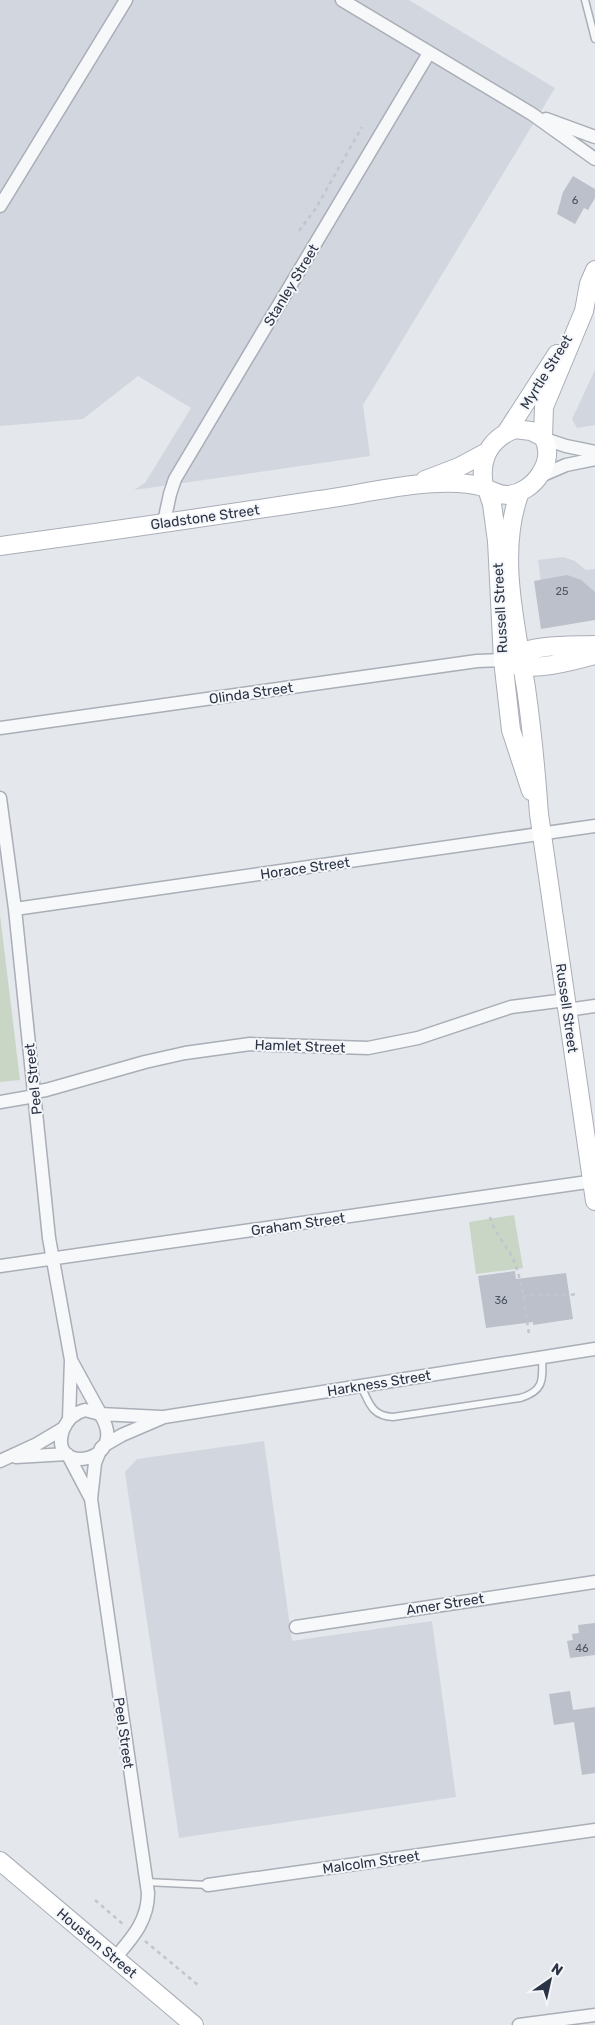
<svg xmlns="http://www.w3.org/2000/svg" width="595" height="2025" viewBox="0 0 595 2025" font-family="Rubik,sans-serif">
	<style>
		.built { fill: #d2d6de }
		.green { fill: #c9d6c5 }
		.building { fill: #bbc0ca }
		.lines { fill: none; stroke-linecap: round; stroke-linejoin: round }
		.lane-casing { stroke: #a9aeb7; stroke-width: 9 }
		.street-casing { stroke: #a9aeb7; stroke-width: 15 }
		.secondary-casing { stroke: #a9aeb7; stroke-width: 20 }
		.path { stroke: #c2c5cb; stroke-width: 2.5; stroke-dasharray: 4 4; stroke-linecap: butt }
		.lane { stroke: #f7f8fa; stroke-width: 6 }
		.street { stroke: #f7f8fa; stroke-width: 12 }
		.secondary { stroke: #fff; stroke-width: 18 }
		.labels { text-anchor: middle; stroke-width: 4; stroke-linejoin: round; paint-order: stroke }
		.number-label { font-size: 11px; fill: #4f5766 }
		.street-label { font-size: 14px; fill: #2b3445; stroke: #f4f6f9 }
	</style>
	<rect width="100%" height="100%" fill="#e4e7ec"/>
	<path class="built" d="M0,0h409l146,88 -192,317 7,51 -236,34 11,-7 46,-75 -53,-32 -55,43 -83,7z
		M595,370v55l-18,3 -5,-9z
		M563,557l12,4 11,9 9,-1v44l-49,7 -8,-60z
		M264,1441l28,200 140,-20 24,176 -277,41 -54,-366 12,-13z"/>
	<path class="green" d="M0,915l20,165 -20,2z
		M514,1215l9,53 -47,6 -7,-52z"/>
	<path class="building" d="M573,176l22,13v9l-7,12 -4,-2 -9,16 -18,-10 6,-22z
		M567,575l14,5 14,12v28l-54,9 -7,-48z
		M515,1271l1,8 50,-6 7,46 -40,6v-3l-47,6 -8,-52z
		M595,1623v32l-25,3 -3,-17 6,-1 -1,-6 7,-1 -1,-8z
		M570,1691l3,19 22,-3v66l-13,2 -8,-53 -20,3 -5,-31z"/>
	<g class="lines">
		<defs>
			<path id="lane" d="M585,0l10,39
				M361,1386c8,16 10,30 32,31l127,-19c24,-7 23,-18 22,-41
				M146,1882l62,3"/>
			<path id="street" d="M342,0l190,114 63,45
				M546,119l49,18
				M0,206l126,-206
				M545,439l21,7 29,6
				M538,477l28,-12 29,-6
				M164,522l6,-28 5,-15 254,-426
				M0,728l477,-67 26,-1
				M0,798l15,111 34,329 22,122 -2,59
				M15,909l580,-83
				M567,1010l28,-4
				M34,1092l12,-2 99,-28 40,-9 65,-9 118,4 50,-10 93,-31 55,-7
				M0,1102l35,-6
				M0,1266l595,-85
				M72,1362l28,51
				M85,1410l15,4c32,49 -53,63 -37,16 4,-10 11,-17 22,-20z
				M100,1414l61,3
				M103,1446l19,-11 42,-18 431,-68
				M101,1448l-6,15 -4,36 57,394c0,28 -16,45 -33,65
				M68,1455l22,42
				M16,1457l51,-3
				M0,1461l37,-17 27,-16
				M296,1627l299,-45
				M208,1885l387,-55
				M519,2025l76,-10"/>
			<path id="secondary" d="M515,429l16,2 12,6c14,24 -10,57 -36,58 -9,0 -16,-4 -23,-8 -5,-27 5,-48 31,-58z
				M506,433l51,-79
				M543,437l1,-30 40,-96 5,-27 6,-14
				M425,480l34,-13 28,-15
				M487,489l5,15 5,37 6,119 8,70 20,61
				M520,492c-23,60 -4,135 6,196 6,42 10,84 13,126l56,387
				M0,546c106,-14 213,-30 319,-46 47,-6 120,-26 165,-13
				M510,657c24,-13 58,-11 85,-12
				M513,664c21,8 60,-3 82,-9
				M0,1861l194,164"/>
		</defs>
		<use href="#lane" class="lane-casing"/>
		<use href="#street" class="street-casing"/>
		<use href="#secondary" class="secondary-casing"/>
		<path class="path" d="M299,231l17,-23 46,-81
			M490,1217c3,14 18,30 24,44 9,23 11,49 15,73
			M523,1296c18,-2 35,1 53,-2
			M95,1900l29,25
			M145,1941l53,44"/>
		<use href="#lane" class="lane"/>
		<use href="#street" class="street"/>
		<use href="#secondary" class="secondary"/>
	</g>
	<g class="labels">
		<g class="number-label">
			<text x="575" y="204">6</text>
			<text x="562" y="595">25</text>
			<text x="501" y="1304">36</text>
			<text x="582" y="1652">46</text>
		</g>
		<g class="street-label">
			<text transform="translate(291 285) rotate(-59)" y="5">Stanley Street</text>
			<text transform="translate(546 372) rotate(-58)" y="5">Myrtle Street</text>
			<text transform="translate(205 517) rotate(-8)" y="5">Gladstone Street</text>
			<text transform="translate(500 608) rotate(-93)" y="5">Russell Street</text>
			<text transform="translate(251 693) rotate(-8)" y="5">Olinda Street</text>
			<text transform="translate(305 868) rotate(-8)" y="5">Horace Street</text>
			<text transform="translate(567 1008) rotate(82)" y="5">Russell Street</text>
			<text transform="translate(300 1046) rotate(2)" y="5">Hamlet Street</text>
			<text transform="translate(33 1079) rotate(-96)" y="5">Peel Street</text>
			<text transform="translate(298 1224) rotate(-8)" y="5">Graham Street</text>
			<text transform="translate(379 1383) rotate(-9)" y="5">Harkness Street</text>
			<text transform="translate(445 1604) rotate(-9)" y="5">Amer Street</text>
			<text transform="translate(124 1733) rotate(82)" y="5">Peel Street</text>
			<text transform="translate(371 1862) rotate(-8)" y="5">Malcolm Street</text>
			<text transform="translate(97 1943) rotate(40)" y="5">Houston Street</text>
		</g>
	</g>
	<g transform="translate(550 1980) rotate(34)" stroke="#f4f6f9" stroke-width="4" paint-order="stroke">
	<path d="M0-4L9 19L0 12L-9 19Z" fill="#2b3445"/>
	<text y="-8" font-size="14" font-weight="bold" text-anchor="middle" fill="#2b3445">N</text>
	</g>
</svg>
